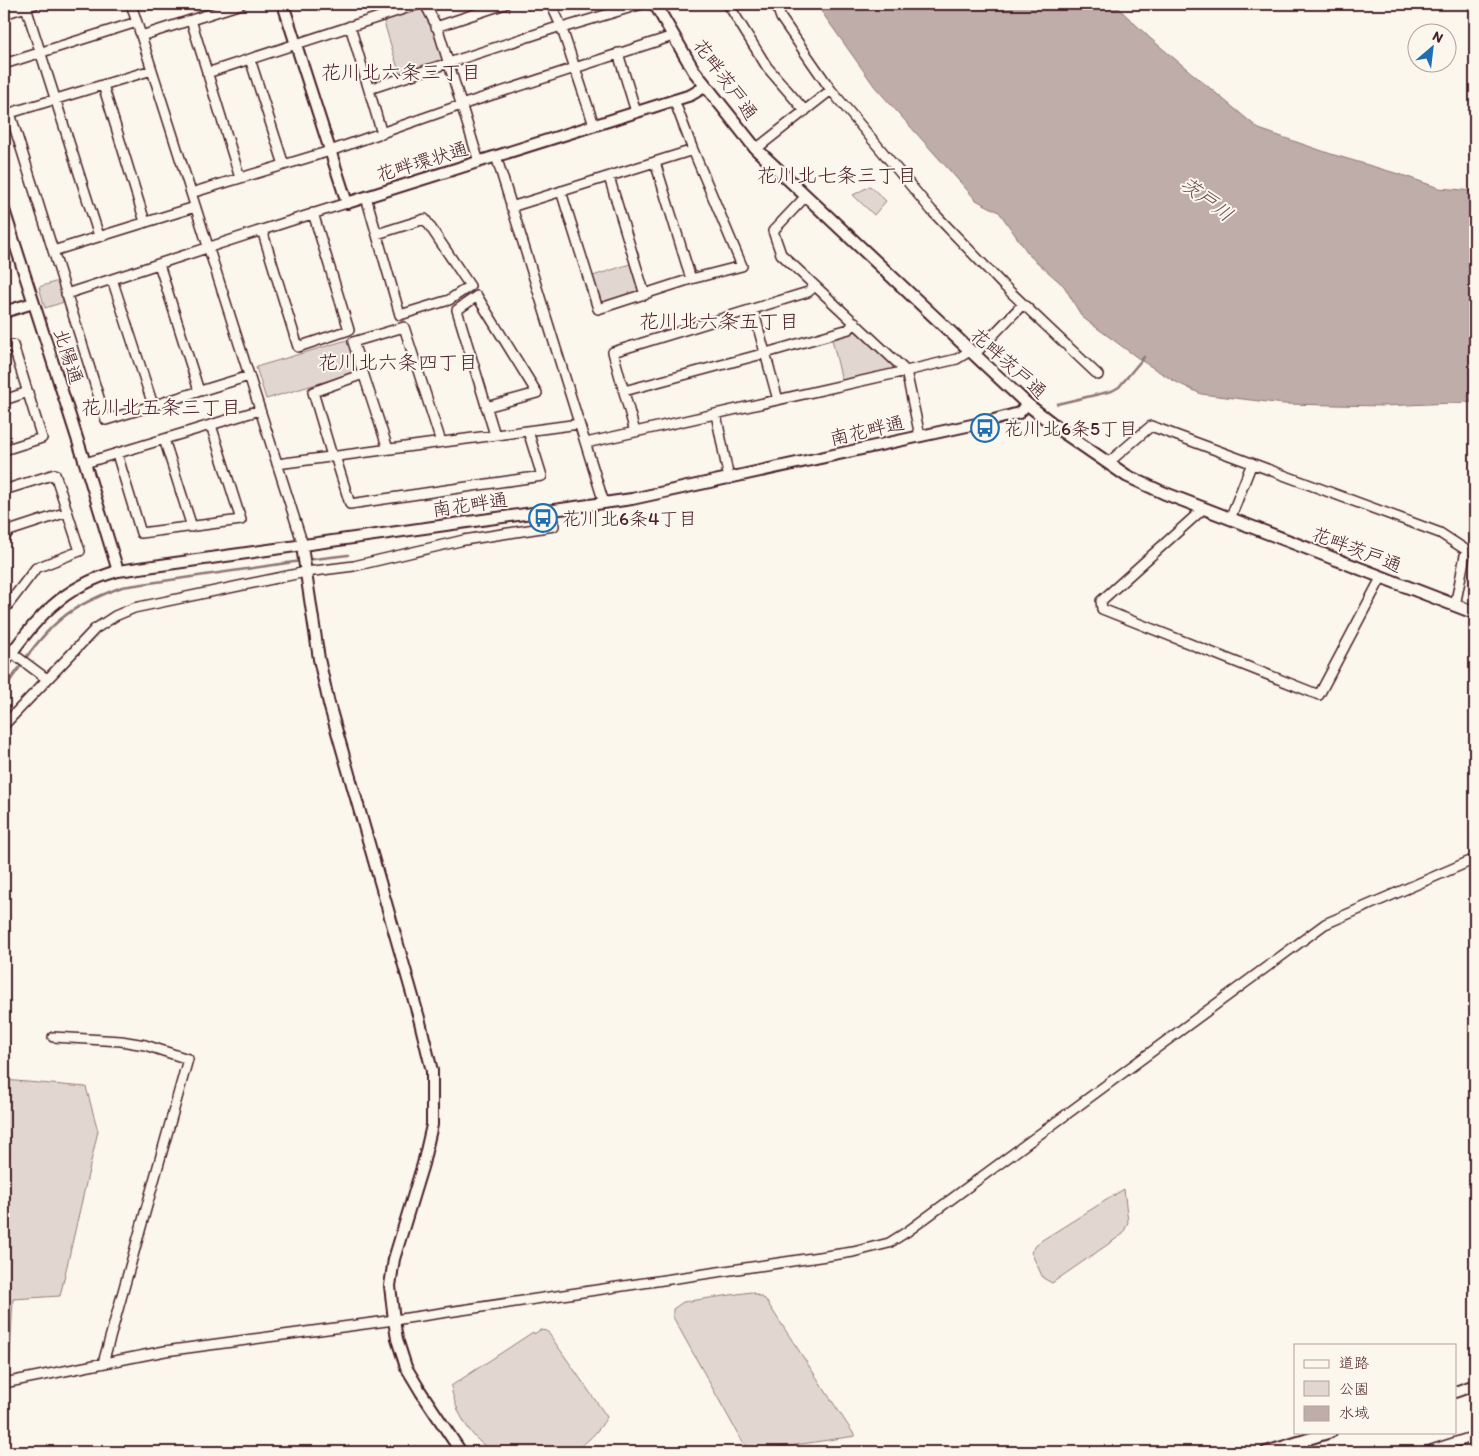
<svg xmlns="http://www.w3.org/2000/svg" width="1479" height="1456" viewBox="0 0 1479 1456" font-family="Itim,'Klee One',sans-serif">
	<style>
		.green { fill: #e2d7d0; stroke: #967b7e }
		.water { fill: #bfadaa; stroke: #907477 }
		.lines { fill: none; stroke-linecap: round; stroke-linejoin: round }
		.stream { stroke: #907477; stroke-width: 2.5 }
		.minor-casing { stroke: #4a1f2b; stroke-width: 12 }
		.tertiary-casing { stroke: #4a1f2b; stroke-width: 14 }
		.secondary-casing { stroke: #4a1f2b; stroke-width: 15 }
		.minor { stroke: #fbf7ec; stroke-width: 9 }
		.tertiary { stroke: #fbf7ec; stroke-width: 10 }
		.secondary { stroke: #fbf7ec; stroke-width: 11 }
		.labels { text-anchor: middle; stroke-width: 4; stroke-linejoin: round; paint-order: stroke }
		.street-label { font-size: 19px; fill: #4a1f2b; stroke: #fbf7ec }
		.poi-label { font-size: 19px; fill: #4a1f2b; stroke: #fbf7ec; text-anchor: start }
		.neighbourhood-label { font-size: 20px; fill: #4a1f2b; stroke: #fbf7ec }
		.water-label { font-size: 20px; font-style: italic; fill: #6d4a51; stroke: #fbf7ec }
	</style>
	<rect width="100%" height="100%" fill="#fbf7ec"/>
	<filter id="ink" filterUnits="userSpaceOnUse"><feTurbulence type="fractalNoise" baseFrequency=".02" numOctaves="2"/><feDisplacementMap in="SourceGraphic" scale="10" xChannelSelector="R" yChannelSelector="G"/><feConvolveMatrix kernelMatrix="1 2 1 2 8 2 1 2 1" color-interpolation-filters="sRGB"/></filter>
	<g filter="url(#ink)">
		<path class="green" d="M419,7l3,1 11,23 10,28 -1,2 -42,14 -17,-56z
			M870,186l16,15 -12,14 -21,-20z
			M630,264l8,26 -2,2 -32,10 -3,-1 -8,-25z
			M58,281l6,21 -19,6 -6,-21z
			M857,331l36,34 -1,5 -50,11 -10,-42z
			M347,340l9,29 -2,4 -88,26 -10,-32z
			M4,1080l82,7 12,44 -38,165 -47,3 -4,80h-5z
			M1124,1189l4,33 -5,12 -71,49 -9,-5 -12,-26 8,-10z
			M751,1292l14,7 90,137 -100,15 -12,-8 -70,-126v-8l10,-7z
			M540,1330l7,1 60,86c-9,15 -21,28 -37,35 -17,0 -34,0 -51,0 -6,0 -14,1 -20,0 -25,-4 -45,-43 -48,-66l82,-54 1,2z"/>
		<path class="water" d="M816,4h298l37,35 108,90 72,25 71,21 37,13 36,3v211l-91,4 -100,-2 -83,-10 -27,-13 -32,-20 -60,-44 -18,-31 -34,-30 -31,-44 -23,-12 -101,-113z"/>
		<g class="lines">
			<path class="stream" d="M1057,404l55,-13 7,-4 25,-30
				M306,560l42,-5
				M25,659c30,-41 49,-54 97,-72l179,-26
				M4,689l18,-25"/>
			<defs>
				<path id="minor" d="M25,4l74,232
					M131,4l172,541v7
					M425,4l13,25 41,133
					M551,4l10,22 33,99
					M728,4l39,63 38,44
					M776,4l5,14 50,72 101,121 70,73 96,91
					M4,14l31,-10
					M191,20l49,158
					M350,26l32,108
					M436,27l69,-23
					M562,28l80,-24
					M141,36l100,-32
					M618,53l18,59
					M250,59l34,106
					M4,64l133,-42
					M152,70l-142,43 96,307 143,-44
					M207,73l212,-69
					M103,85l42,137
					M369,89l192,-63
					M756,149l75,-59
					M496,156l108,347
					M655,162l36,117
					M609,177l36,118
					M561,191l37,118 93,-30 51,-13 -49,-116 -19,-50
					M191,193l139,-42 131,-46 212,-69
					M806,196l-33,35 8,23 125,117 14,65
					M366,197l34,118 49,-15 21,-14 -45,-67 -48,15
					M511,207l182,-57
					M262,230l36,117 51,-17 -36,-117
					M53,251l142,-44
					M159,264l40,127
					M112,279l41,126
					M66,294c94,-30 187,-62 281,-91
					M753,309l25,91
					M4,348l9,-3 29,93 -38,12
					M974,355l49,-51
					M624,391l142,-38 83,-24 6,-7
					M4,400l24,-8
					M486,407l51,-14 -60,-97 -20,14 38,125
					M716,414l13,65
					M635,432l-22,-80 195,-60 7,-6
					M164,439l28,88
					M586,443l320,-72 51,-12 13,-8
					M388,449l-35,-107 51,-15 37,115
					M117,454l24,79 100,-13 -30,-95
					M332,456l-19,-64 50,-18
					M335,456l15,48 192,-28 -14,-45
					M85,463l175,-53
					M1108,463l43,-37 289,107 26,17 -11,56
					M277,464l302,-40
					M4,490l51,-16 25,77 -44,17 -32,42
					M1203,509l-102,92 1,8 217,86 62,-117
					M1230,519l22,-56
					M4,538l5,-7 58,-19
					M4,647l43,32
					M4,725l91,-96 20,-13 19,-8 172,-36 48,-6 110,-26 90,-14 -2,-16
					M53,1037l68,4 24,4 43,14 -85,304
					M4,1383l161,-32 229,-31 459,-68 36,-9 19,-12 417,-307 150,-65
					M1302,1442l4,10
					M1425,1452l50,-16"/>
				<path id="tertiary" d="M283,4l64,199 344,-108 15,-9
					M4,210l81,253 33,108
					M4,312l29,-9
					M303,553l16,106 10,45 90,314 13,53v54l-9,39 -29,95 -4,27 4,34 3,19 9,28 15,25 40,60
					M4,663c33,-45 57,-76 114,-92l514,-72 358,-78 29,-8 8,-9
					M1455,1392l20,-7
					M1266,1452l65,-20"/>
				<path id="secondary" d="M655,4l39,67 62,78 32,30 239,225 36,28 64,44 37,17 311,120"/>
			</defs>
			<use href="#minor" class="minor-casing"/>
			<use href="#tertiary" class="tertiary-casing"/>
			<use href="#secondary" class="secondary-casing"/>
			<use href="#minor" class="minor"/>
			<use href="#tertiary" class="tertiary"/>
			<use href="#secondary" class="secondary"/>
		</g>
	</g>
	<defs>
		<symbol id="bus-ring" viewBox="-11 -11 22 22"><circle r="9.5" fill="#fbf7ec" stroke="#1f6fb2" stroke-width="1.5"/><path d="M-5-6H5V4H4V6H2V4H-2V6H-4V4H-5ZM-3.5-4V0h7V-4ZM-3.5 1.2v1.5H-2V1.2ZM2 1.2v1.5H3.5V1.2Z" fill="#1f6fb2"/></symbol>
	</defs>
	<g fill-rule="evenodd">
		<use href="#bus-ring" x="969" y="412" width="32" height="32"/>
		<use href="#bus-ring" x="527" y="502" width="32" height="32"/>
	</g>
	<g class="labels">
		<g class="street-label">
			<text transform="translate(726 79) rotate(54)" y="7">花畔茨戸通</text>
			<text transform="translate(422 161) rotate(-17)" y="7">花畔環状通</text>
			<text transform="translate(69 356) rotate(72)" y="7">北陽通</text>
			<text transform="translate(1009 363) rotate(42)" y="7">花畔茨戸通</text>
			<text transform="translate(867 430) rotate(-13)" y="7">南花畔通</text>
			<text transform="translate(470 504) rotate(-8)" y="7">南花畔通</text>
			<text transform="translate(1357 549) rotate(21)" y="7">花畔茨戸通</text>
		</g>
		<g class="poi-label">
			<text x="1004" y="435">花川北6条5丁目</text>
			<text x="562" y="525">花川北6条4丁目</text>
		</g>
		<g class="neighbourhood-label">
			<text x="401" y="79">花川北六条三丁目</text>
			<text x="837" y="182">花川北七条三丁目</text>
			<text x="719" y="328">花川北六条五丁目</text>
			<text x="398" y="369">花川北六条四丁目</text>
			<text x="161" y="414">花川北五条三丁目</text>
		</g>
		<g class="water-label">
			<text transform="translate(1207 199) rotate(37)" y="7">茨戸川</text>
		</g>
	</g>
	<rect width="1479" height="1456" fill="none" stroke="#fbf7ec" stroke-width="20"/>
	<rect x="10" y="10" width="1459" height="1436" fill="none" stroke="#4a1f2b" stroke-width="2" filter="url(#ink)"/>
	<rect x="1294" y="1344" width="162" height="90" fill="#fbf7ec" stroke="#b4a19f"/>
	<rect x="1304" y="1360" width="25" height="8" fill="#fbf7ec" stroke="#b4a19f"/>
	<text x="1339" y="1368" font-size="15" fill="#4a1f2b">道路</text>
	<rect x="1304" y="1381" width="25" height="15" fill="#e2d7d0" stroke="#b4a19f"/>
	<text x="1339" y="1394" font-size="15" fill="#4a1f2b">公園</text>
	<rect x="1304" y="1406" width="25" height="15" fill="#bfadaa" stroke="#b4a19f"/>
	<text x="1339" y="1418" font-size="15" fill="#4a1f2b">水域</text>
	<g transform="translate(1432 48) rotate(28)"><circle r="24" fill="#fbf7ec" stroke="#b4a19f"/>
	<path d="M0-4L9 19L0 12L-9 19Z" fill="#1f6fb2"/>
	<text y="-8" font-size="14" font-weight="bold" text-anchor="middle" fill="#4a1f2b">N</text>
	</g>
</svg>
